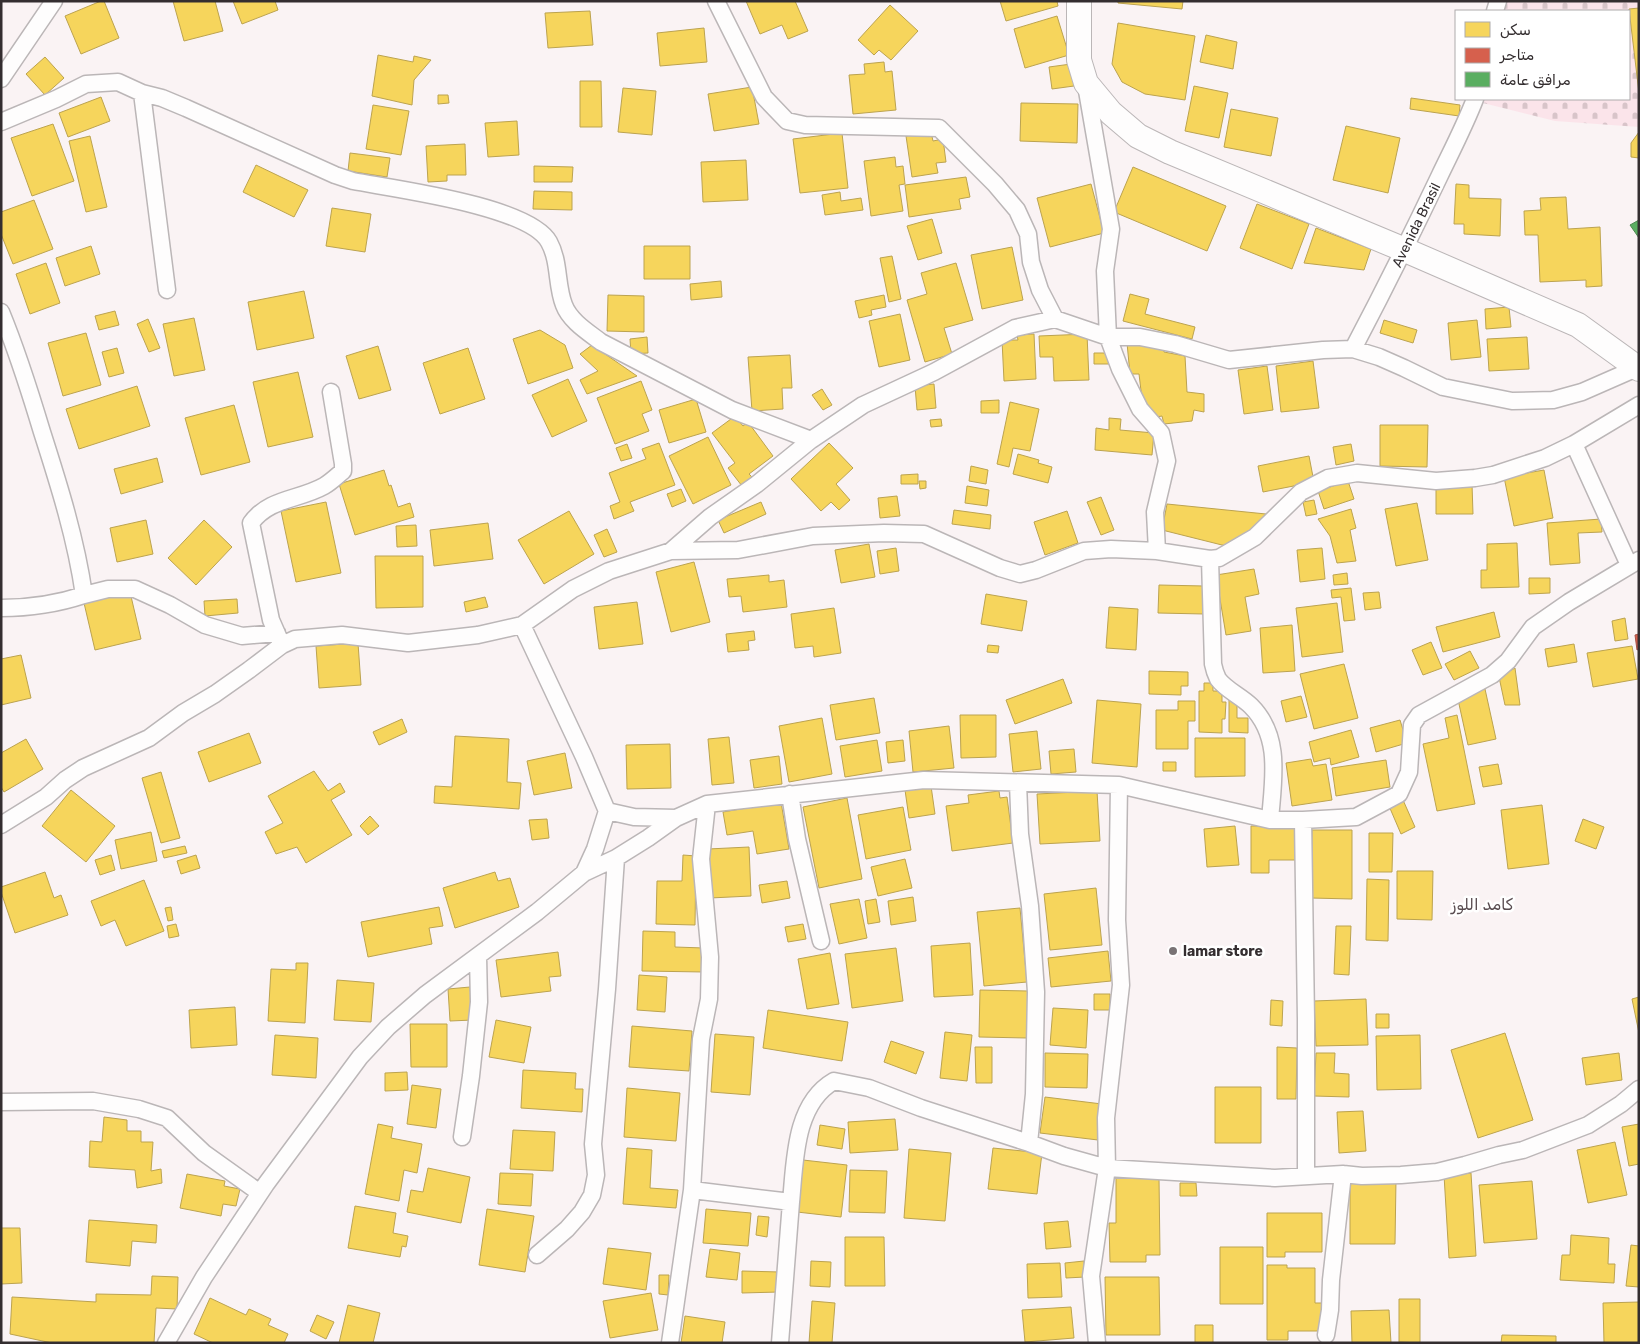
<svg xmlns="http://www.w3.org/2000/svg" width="1640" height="1344" viewBox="0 0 1640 1344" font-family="Rubik,'Noto Naskh Arabic',sans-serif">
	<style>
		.cemetery { fill: url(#cemetery-stones) }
		.homes { fill: #f6d55c; stroke: #bca34f }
		.shops { fill: #d6604d; stroke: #a55144 }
		.public { fill: #5aae61; stroke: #4f8852 }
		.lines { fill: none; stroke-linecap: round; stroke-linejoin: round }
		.street-casing { stroke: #bbb6b7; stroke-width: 19 }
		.secondary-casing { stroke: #bbb6b7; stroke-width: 26 }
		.street { stroke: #fefdfd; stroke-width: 16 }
		.secondary { stroke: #fefdfd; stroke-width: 24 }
		.poi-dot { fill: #797375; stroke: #fff; stroke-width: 2 }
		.labels { text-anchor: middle; stroke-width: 5; stroke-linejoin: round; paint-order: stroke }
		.street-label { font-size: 14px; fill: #342e30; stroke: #fff }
		.poi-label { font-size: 14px; font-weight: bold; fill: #342e30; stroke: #fff; text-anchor: start }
		.quarter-label { font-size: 16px; fill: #594c50; stroke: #fff }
	</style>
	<defs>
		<pattern id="cemetery-stones" width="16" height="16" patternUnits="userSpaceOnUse" patternTransform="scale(1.25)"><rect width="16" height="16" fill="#fbe4ea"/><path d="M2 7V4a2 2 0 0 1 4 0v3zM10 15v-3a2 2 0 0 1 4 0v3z" fill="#d8c4c9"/></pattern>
	</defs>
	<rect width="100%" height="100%" fill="#faf3f4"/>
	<path class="cemetery" d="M1502,1h137v126l-84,-6 -72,-18 1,-4h145v-88h-131z"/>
	<path class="homes" d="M101,1h3l15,37 -38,16 -16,-38z
		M173,1h42l8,30 -39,10z
		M233,1h42l3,9 -36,14z
		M746,1h49l13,30 -20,8 -6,-14 -22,9z
		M1000,1h57l1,5 -52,15z
		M1118,1h65l-1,8 -64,-6z
		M890,5l28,26 -27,29 -12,-10 -5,5 -16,-15z
		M1639,8v85l-10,-84z
		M590,11l3,34 -45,3 -3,-35z
		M1057,16l12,39 -44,13 -11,-39z
		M1118,23l77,13 -10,64 -40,-6 -23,-12 -10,-18z
		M704,28l3,34 -47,4 -3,-33z
		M1206,35l31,7 -4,27 -33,-7z
		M378,55l35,7 1,-6 17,4 -17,20 -2,25 -40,-9z
		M45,57l19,21 -19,17 -19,-21z
		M884,62l1,10 7,-1 4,39 -43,4 -4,-39 16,-1 -1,-10z
		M1071,64l3,22 -22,3 -3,-22z
		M580,81h21l1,46h-22z
		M1194,86l34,7 -9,45 -34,-7z
		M752,87l7,37 -45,7 -6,-37z
		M623,88l33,3 -4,44 -34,-3z
		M438,95h10l1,8 -11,1z
		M101,97l9,24 -42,16 -9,-24z
		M1411,98l49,7 -1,11 -49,-7z
		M1021,103l57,1 -1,39 -57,-2z
		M373,105l36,6 -8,44 -35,-6z
		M1231,109l47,9 -7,38 -47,-9z
		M517,121l2,34 -31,2 -3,-34z
		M53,124l21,57 -42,15 -21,-58z
		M1346,126l54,12 -12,55 -55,-13z
		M931,132l2,9 10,-2 3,23 -10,1 2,10 -26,4 -6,-41z
		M1639,132v26l-8,-1v-14z
		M842,133l6,55 -48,5 -7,-54z
		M90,136l17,71 -21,5 -17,-71z
		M465,144l1,31h-19v6l-19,1 -2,-36z
		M350,153l40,5 -3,19 -39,-6z
		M895,157l1,10 7,-1 2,18 -6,1 4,26 -32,5 -7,-55z
		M746,160l2,40 -45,2 -2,-40z
		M256,165l52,25 -14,27 -51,-25z
		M534,166l39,1 -1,15h-38z
		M1133,167l93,39 -19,45 -93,-39z
		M966,177l4,20 -11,2 2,10 -52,8 -4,-32z
		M1091,184l13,49 -54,14 -13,-49z
		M1456,184l13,1v13l32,1 -1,37 -36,-2v-10h-10z
		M534,191l38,1v18l-39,-1z
		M840,192l1,9 20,-3 2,12 -38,5 -3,-20z
		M1566,197l2,32 32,-2 2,59 -16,1v-7l-46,2 -2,-47h-13l-1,-24 17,-1 -1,-12z
		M34,200l19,49 -40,15 -12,-30v-22z
		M1257,204l52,20 -17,45 -52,-21z
		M332,208l39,6 -6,38 -39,-6z
		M932,219l10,34 -24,7 -11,-34z
		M1316,228l55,21 -7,21 -60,-7z
		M91,246l9,28 -35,12 -9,-28z
		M644,246h46v33h-46z
		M1012,247l11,53 -41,9 -11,-54z
		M892,256l9,43 -12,3 -9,-44z
		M46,263l14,40 -30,11 -14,-40z
		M956,263l17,57 -29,8 8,26 -27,8 -18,-62 20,-6 -6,-21z
		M721,281l1,16 -31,3 -1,-16z
		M304,291l10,47 -57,12 -9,-48z
		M1130,294l19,5 -4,15 50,13 -3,12 -69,-18z
		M608,295l36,1v36l-37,-1z
		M884,295l2,12 -15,3 1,5 -13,3 -4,-17z
		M1509,307l2,20 -25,2 -1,-20z
		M115,311l4,14 -20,5 -4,-14z
		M900,314l10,46 -31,7 -10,-46z
		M194,318l11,52 -31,6 -11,-52z
		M148,319l12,29 -11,4 -12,-28z
		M1384,320l33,10 -4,13 -33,-10z
		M1477,320l4,37 -30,3 -3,-37z
		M540,330l25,15 8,23 -45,16 -15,-45z
		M86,333l15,52 -38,11 -15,-53z
		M1034,334l2,45 -32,2 -2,-41h16l-1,-5z
		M1087,334l2,46 -35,1 -1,-24h-13l-1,-21z
		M647,337l1,16 -17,1 -1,-15z
		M1527,337l2,32 -40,2 -2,-32z
		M1127,343l37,6v3l21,4 2,36 17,2v18l-10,-2 -2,11 -28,3 -2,-8 -11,2 -9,-19 -3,-25h-9z
		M592,345l45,31 -50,18 -7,-14 18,-9 -18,-17z
		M378,346l13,44 -32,9 -13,-43z
		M117,348l7,25 -15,4 -7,-25z
		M468,348l17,51 -45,15 -17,-51z
		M1094,353h16l-1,11h-15z
		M790,355l2,33h-10l1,21 -31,2 -4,-54z
		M1313,361l6,47 -38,4 -5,-46z
		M1267,366l6,44 -29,4 -6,-44z
		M298,372l15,65 -45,10 -15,-65z
		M568,379l19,42 -35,16 -20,-42z
		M641,381l11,29 -10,4 7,17 -34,13 -18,-46z
		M934,384l2,24 -19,2 -2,-24z
		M137,386l13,40 -71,23 -13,-40z
		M822,389l10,16 -9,5 -11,-15z
		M696,399l10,33 -37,11 -10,-33z
		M999,400v13h-18v-12z
		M1010,402l29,7 -9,42 -17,-3 -4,19 -12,-3z
		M234,405l16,57 -49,13 -16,-57z
		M735,416l8,10 5,-4 25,34 -24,18 4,4 -11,8 -14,-18 7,-5 -23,-30z
		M1109,418l12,1 -1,11 34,3 -2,22 -57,-5 1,-22 13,2z
		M941,419l1,7 -11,1 -1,-7z
		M1380,425h48l-1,42 -47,-1z
		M708,437l23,48 -38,19 -24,-48z
		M659,443l16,42 -45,17 4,9 -20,8 -4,-13 10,-4 -11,-29 37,-14 -4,-10z
		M829,443l24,25 -17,16 14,16 -11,10 -8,-8 -10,9 -30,-32z
		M627,444l5,14 -11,3 -5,-13z
		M1351,444l3,17 -18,4 -3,-18z
		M1018,454l21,6 -1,3 14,4 -4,16 -35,-9z
		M1309,456l5,26 -51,10 -5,-26z
		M157,458l6,24 -42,12 -7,-25z
		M971,466l17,4 -2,14 -17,-3z
		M384,470l5,16 2,-1 7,22 12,-4 4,14 -59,18 -16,-51z
		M1544,470l9,48 -39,8 -10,-49z
		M918,474v10h-17v-9z
		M919,481h7v7l-6,1z
		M1348,481l6,18 -30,10 -6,-18z
		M1436,484h36l1,30h-37z
		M967,486l22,4 -2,16 -22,-3z
		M681,489l5,12 -14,6 -5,-13z
		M897,496l3,20 -20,2 -2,-20z
		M1101,497l13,33 -13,5 -14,-33z
		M1314,500l3,14 -11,2 -3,-14z
		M326,502l15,71 -45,9 -15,-71z
		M761,502l5,12 -42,19 -6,-13z
		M1417,503l11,57 -32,6 -11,-57z
		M1167,504l99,10 -14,19 -26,13 -64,-16z
		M1351,509l5,19 -6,2 6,31 -19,2 -7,-27 -12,-17z
		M954,510l37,5 -1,14 -38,-5z
		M569,511l25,43 -50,30 -26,-44z
		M1067,511l11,32 -33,12 -11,-33z
		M1601,519l1,13 -24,1 2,30 -30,2 -3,-42z
		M146,520l7,34 -36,8 -7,-34z
		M204,520l28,27 -36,38 -28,-27z
		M488,523l5,36 -59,7 -4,-36z
		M416,525l1,21 -20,1 -1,-21z
		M607,529l10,23 -13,5 -10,-22z
		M1517,543l2,44 -38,1v-18h6v-26z
		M869,544l6,33 -34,6 -6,-33z
		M896,548l3,23 -19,3 -3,-23z
		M1322,548l3,31 -25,3 -3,-32z
		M375,556h48v51l-47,1z
		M694,562l16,60 -39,10 -15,-60z
		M1254,569l5,25 -14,3 6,34 -25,4 -10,-60z
		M1347,573l1,11 -14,1 -1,-10z
		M769,575v7l15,-2 3,27 -44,5 -2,-16 -12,1 -2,-18z
		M1529,578h21v15l-21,1z
		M1159,585l45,1v28l-46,-1z
		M1351,588l4,32 -11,1 -3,-24 -9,1 -1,-8z
		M130,592l11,47 -46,11 -11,-47z
		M1379,592l2,16 -16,2 -2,-17z
		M986,594l41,7 -5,30 -41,-7z
		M485,597l3,10 -22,5 -2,-10z
		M237,599l1,14 -33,3 -1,-15z
		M637,602l6,42 -44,5 -5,-42z
		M1337,603l6,49 -41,5 -6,-49z
		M1109,607l29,2 -2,41 -30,-2z
		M834,608l7,45 -27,4 -1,-11 -18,2 -4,-34z
		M1494,612l6,25 -57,15 -7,-25z
		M1625,618l3,21 -13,2 -3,-20z
		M1292,625l3,46 -32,2 -3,-45z
		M754,631l1,9 -7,1 1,9 -21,2 -2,-18z
		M1431,642l11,26 -19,7 -11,-25z
		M358,643l3,42 -42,3 -3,-42z
		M1574,644l3,18 -29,5 -3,-18z
		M988,645l11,1 -1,7 -11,-1z
		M1632,646l6,33 -45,8 -6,-34z
		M1470,651l9,17 -25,12 -9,-16z
		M21,655l10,43 -30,7v-46z
		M1344,664l14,54 -44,11 -14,-55z
		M1515,668l5,37h-15l-6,-28z
		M1149,671l39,1v14h-7v9l-32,-1z
		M1063,679l9,24 -57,21 -9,-24z
		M1204,683h9v8h9v11h4l-1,17h-3v14l-23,-1v-41h5z
		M1485,689l11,50 -28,6 -11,-50z
		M1301,696l6,21 -21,5 -5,-21z
		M874,698l6,35 -44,7 -6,-35z
		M1229,699h8v19h11v15l-19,-1z
		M1097,700l44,4 -4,63 -45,-4z
		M1178,701h17v20h-7v28h-32v-39h22z
		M960,715h36v42l-35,1z
		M1457,715l18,89 -38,7 -14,-67 26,-6 -4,-20z
		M822,718l10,56 -43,8 -10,-56z
		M402,719l5,13 -28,13 -6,-13z
		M1400,720l7,23 -31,9 -6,-24z
		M949,726l5,42 -41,4 -4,-41z
		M1351,730l8,27 -28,8 -1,-7 -16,4 -5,-20z
		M1037,731l4,38 -28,3 -4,-38z
		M249,733l12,30 -52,19 -11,-30z
		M455,736l54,3 -2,43 14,1 -2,26 -85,-6 1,-17 17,1z
		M729,737l5,46 -22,2 -4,-46z
		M1195,738h50v38l-50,1z
		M26,739l17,30 -39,23 -3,-5v-34z
		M877,740l5,31 -37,6 -5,-31z
		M903,740l2,21 -17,2 -2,-21z
		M670,744l1,44 -44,1 -1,-44z
		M1074,749l2,23 -25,2 -2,-23z
		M565,753l7,35 -38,7 -7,-34z
		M779,756l3,28 -28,4 -4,-28z
		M1311,759l2,7 13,-2 6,36 -40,6 -6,-43z
		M1386,760l4,27 -54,9 -4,-28z
		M1163,762h13v9h-13z
		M1498,764l4,20 -19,3 -4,-20z
		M314,771l14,20 12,-8 5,9 -14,8 21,35 -46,28 -9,-16 -21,7 -11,-22 18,-9 -15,-27z
		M161,772l19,66 -19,5 -19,-65z
		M931,786l4,28 -26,4 -4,-28z
		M71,790l44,36 -29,36 -44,-36z
		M999,791l1,7 7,-1 6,46 -61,8 -6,-45 23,-3 -1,-8z
		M1097,791l3,50 -60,3 -3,-50z
		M847,798l15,81 -43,9 -16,-81z
		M1403,800l12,27 -14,7 -12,-28z
		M781,802l8,47 -32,5 -4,-23 -26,4 -4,-23z
		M1542,805l7,59 -41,5 -7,-59z
		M903,807l8,43 -45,9 -8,-44z
		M370,816l9,10 -11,9 -8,-9z
		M547,819l2,19 -17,2 -3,-20z
		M1583,819l21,8 -8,22 -21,-8z
		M1235,826l4,39 -32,2 -3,-38z
		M1251,826h49l-1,34h-30v13h-18z
		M1312,830h40v69l-41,-1z
		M151,832l6,29 -36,8 -6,-29z
		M1369,833h24l-1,39h-23z
		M185,846l2,7 -23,5 -2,-7z
		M749,847l2,49 -41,2 -2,-49z
		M111,855l4,15 -15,5 -5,-15z
		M196,855l4,13 -19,6 -4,-13z
		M683,855l13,1 -1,69 -39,-1 1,-43h25z
		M905,859l7,29 -34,8 -7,-29z
		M1397,871h36l-1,49 -35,-1z
		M45,872l9,26 7,-3 7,20 -53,18 -14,-41v-5z
		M495,872l3,9 12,-3 9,29 -64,21 -12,-40z
		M1367,879l22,1 -1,61 -22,-1z
		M144,880l20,51 -38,15 -11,-26 -14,6 -10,-25z
		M787,881l3,17 -28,5 -3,-18z
		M1096,888l6,57 -52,5 -6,-56z
		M913,897l3,24 -25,4 -3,-24z
		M859,899l8,39 -28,6 -9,-40z
		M876,899l4,23 -12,2 -3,-23z
		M171,907l2,13 -5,1 -3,-13z
		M439,907l4,19 -14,2 3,16 -64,13 -7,-35z
		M1020,908l7,74 -43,4 -7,-74z
		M176,924l3,12 -10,2 -2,-12z
		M803,924l3,15 -18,3 -3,-15z
		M1336,926h15l-2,49 -15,-1z
		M643,931l32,1v15l29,1v24l-62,-1z
		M970,943l3,52 -39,2 -3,-51z
		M896,948l7,53 -51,7 -7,-54z
		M1108,951l3,30 -60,6 -3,-29z
		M558,952l3,24 -12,1 2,14 -50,6 -5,-37z
		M830,953l9,51 -32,5 -9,-50z
		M296,963h12l-3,60 -37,-2 3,-52 25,1z
		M639,975l28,2 -2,35 -28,-2z
		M337,980l37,3 -3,39 -37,-2z
		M470,987l3,33 -23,1 -2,-32z
		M980,990l48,1 -1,47 -48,-1z
		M1094,994h16v16h-16z
		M1639,997v36l-7,-34z
		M1366,999l2,46 -52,1 -2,-45z
		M1271,1000l12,1 -1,25 -12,-1z
		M235,1007l2,38 -46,3 -2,-38z
		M1053,1008l35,2 -2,38 -36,-3z
		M768,1010l80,12 -6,39 -79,-13z
		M1376,1014h13v14h-13z
		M496,1020l35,7 -7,36 -35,-6z
		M410,1024h37v43h-36z
		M632,1026l60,5 -3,40 -60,-4z
		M945,1032l27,3 -5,46 -27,-3z
		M1505,1033l28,87 -55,18 -27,-88z
		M715,1034l39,3 -4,58 -39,-3z
		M275,1035l43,3 -2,40 -44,-3z
		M1420,1035l1,54 -44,1 -1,-54z
		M891,1041l33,11 -8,22 -32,-12z
		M975,1047h17v36h-16z
		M1277,1047l20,1 -1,51h-19z
		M1045,1053l43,1 -1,34 -42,-1z
		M1316,1053h19l-1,20 15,1v23l-35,-1z
		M1619,1053l3,27 -36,5 -4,-27z
		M523,1070l53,3 -1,16h8l-1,23 -61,-4z
		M407,1072l1,18 -23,1v-18z
		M412,1085l29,4 -5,39 -29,-4z
		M1215,1087h46v56h-46z
		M627,1088l53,5 -4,48 -52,-4z
		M1045,1097l57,7 -4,36 -58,-7z
		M1363,1111l3,40 -27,2 -2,-41z
		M104,1117l23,3v11h14v11h12l-2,29 10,-2 1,14 -25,5 -2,-18 -46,-3 1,-26 12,1z
		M895,1119l3,31 -48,3 -2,-31z
		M378,1124l15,3 -2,11 31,6 -5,29 -13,-3 -5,31 -34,-7z
		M1639,1124v40l-10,2 -7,-39z
		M820,1125l25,4 -3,20 -25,-4z
		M513,1130l42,2 -2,39 -43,-2z
		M1615,1142l12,53 -39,8 -11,-53z
		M627,1148l25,2 -2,38 28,2 -2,18 -53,-4z
		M993,1148l49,5 -5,41 -49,-5z
		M909,1149l42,4 -6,68 -41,-3z
		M803,1160l44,5 -6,52 -44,-5z
		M428,1168l42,9 -9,46 -54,-11 4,-22 12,2z
		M850,1170l37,1 -2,42 -36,-1z
		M500,1173l33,1 -2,32 -33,-2z
		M1471,1173l5,83 -27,2 -5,-83z
		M187,1174l38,7 -1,5 16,3 -4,17 -13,-2 -2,12 -41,-8z
		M1116,1178h43l1,77h-14v7h-36l-1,-39h7z
		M1350,1179h46l-1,65h-45z
		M1532,1181l5,58 -53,4 -5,-58z
		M1180,1183h16l1,13h-17z
		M355,1206l41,7 -3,20 15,3 -2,11 -4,-1 -2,11 -52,-9z
		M487,1209l47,7 -9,56 -46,-7z
		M706,1209l45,4 -3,33 -45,-3z
		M1267,1213h55v39h-37v5h-18z
		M758,1216l11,1 -2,20 -11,-2z
		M89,1220l68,5 -1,18 -24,-2 -2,25 -44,-4z
		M1068,1221l3,26 -25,2 -2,-26z
		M1,1228h19l2,55 -21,1z
		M1571,1235l38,3 -1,26h7l-1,19 -54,-3 2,-25h8z
		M845,1237h39l1,49h-40z
		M1631,1245l8,1v41l-13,-1z
		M1220,1247h43v57h-43z
		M608,1248l43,5 -5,37 -43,-6z
		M710,1249l30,4 -3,27 -31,-3z
		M811,1261l20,1 -1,25 -20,-1z
		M1084,1261l1,16 -19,1 -1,-15z
		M1060,1263l2,34 -34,1 -1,-34z
		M1267,1265h20v3h28v35h7v28h-34v9h-21z
		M742,1271l38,1 -1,20 -37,1z
		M659,1275h10l-1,20 -9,-1z
		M152,1276l26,1 -1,32 -21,-1 -2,35h-102l-42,-9 2,-37 84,5v-8l55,1z
		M1105,1277h54l1,58h-54z
		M651,1293l7,37 -48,8 -7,-37z
		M210,1298l36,17 3,-6 22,10 -3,6 20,9 -4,9h-71l-19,-9z
		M1399,1299h21v44l-21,-1z
		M812,1301l23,2 -3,40h-23z
		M1639,1302v41h-35l-1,-40z
		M348,1305l32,8 -7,30h-34z
		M1071,1307l3,31 -49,4 -3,-32z
		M1389,1310l2,33h-39l-1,-32z
		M317,1315l17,7 -8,17 -16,-8z
		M685,1316l40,6 -3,21h-41z
		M1195,1325h18v18h-18z
		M1502,1335l54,1v7h-55z"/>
	<path class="shops" d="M1639,634v15l-2,1 -2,-15z"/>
	<path class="public" d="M1639,220v18l-9,-13z"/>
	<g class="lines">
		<defs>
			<path id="street" d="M716,1l48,96 23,24 18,4 134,3 56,56 22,26 11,24 3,28 9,28 15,29
				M1495,11l3,-10
				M1,79l53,-78
				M1086,85l25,144 -6,42 3,66 12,32 20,40 21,24 6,28 -12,51 2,39
				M142,93l25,197
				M1,122l55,-23 30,-15 32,-2 24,11 20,5 24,10 149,67 18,6c42,8 176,25 196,61 11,20 7,43 15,63 6,16 24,27 37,37l131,68 79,30
				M1,312c16,39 29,80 41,120 17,53 34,107 42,163l24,-6h27l35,16 35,20 37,11 35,-3
				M1353,349c30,-57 59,-115 87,-174 12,-25 25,-50 35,-76
				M1574,444l55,121
				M671,551l67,-1 75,-14 71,-3 40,1 76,34 20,6 16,-4 48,-19 27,-2 46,2 53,8 9,-1 36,-21 46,-45 27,-14 29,-5 79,8 39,-3 18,-3 52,-17 29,-14 65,-39
				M1210,559l3,105c1,5 3,11 5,15 8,11 23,17 33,27 31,31 22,74 19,114
				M1,608c29,0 56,-4 83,-13
				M522,625l62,132 23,54 -12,38 -11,24
				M281,643l-10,-23 -20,-97c18,-25 48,-23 73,-37 7,-4 13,-10 19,-15v-7l-12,-72
				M1018,783l2,51 10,72 6,86 -2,102 -5,49
				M790,794l7,45 24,102
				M607,811l27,6 42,1
				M1303,820l3,199v156
				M1,825l45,-28 19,-17 18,-12 66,-30 34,-25 32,-19 34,-24 33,-25 13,-6 47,-4 66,8 70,-8 44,-10 51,-36 36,-18 62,-20 39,-34 47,-33 54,-44 52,-35 71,-33 81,-44 40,-9 53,18h32l35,7 54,16 94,-10 30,-1 26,8 25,11 39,19 69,14 41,-1 29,-8 57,-25
				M1,1102l92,-1 46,8 28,9 37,35 56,40
				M462,1137l9,-61 8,-74 -1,-46
				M692,1190l99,12c4,-40 3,-98 43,-121l35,7 52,20 108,35 35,13 43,12 168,10 68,-4 19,2 39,-1 36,-3 28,-7 34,-10 24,-5 65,-25 33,-21 18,-15
				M537,1255l30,-26 15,-17 10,-17 4,-20 -3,-31 14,-155 9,-131
				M1326,1335l4,-25 1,-30 12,-106
				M166,1343l38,-66 62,-93 94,-127 28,-30 37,-32 112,-83 47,-39 32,-15 32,-20 28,-20 31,-14 217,-24 195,5 151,35h33l53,-3 43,-23 10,-22 3,-47 7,-10 73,-40 16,-14 25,-34 36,-25 70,-42
				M670,1343l22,-153 9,-151 8,-40 1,-42 -9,-98 6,-55
				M780,1343l11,-141
				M1097,1343l-6,-67 16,-108 -1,-50 15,-133 -4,-65 2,-135"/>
			<path id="secondary" d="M1079,1v59l7,23 25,30 27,23 32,16 235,98 173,75 61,44"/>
		</defs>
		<use href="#street" class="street-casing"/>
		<use href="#secondary" class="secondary-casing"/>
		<use href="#street" class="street"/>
		<use href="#secondary" class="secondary"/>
	</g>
	<circle class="poi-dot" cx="1173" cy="951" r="5"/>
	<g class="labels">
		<g class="street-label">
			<text transform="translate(1416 225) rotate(-64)" y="5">Avenida Brasil</text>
		</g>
		<g class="poi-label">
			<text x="1183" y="956">lamar store</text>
		</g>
		<g class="quarter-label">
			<text x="1482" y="910">كامد اللوز</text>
		</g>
	</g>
	<rect width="1640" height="1344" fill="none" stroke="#342e30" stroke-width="5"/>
	<rect x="1455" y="10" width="175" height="90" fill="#ffffff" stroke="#aeabac"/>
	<rect x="1465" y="22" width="25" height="15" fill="#f6d55c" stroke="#aeabac"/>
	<text x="1500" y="35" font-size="15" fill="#342e30">سكن</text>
	<rect x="1465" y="48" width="25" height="15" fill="#d6604d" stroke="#aeabac"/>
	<text x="1500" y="60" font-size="15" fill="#342e30">متاجر</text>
	<rect x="1465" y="72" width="25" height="15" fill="#5aae61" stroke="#aeabac"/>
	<text x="1500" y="85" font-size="15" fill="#342e30">مرافق عامة</text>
</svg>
